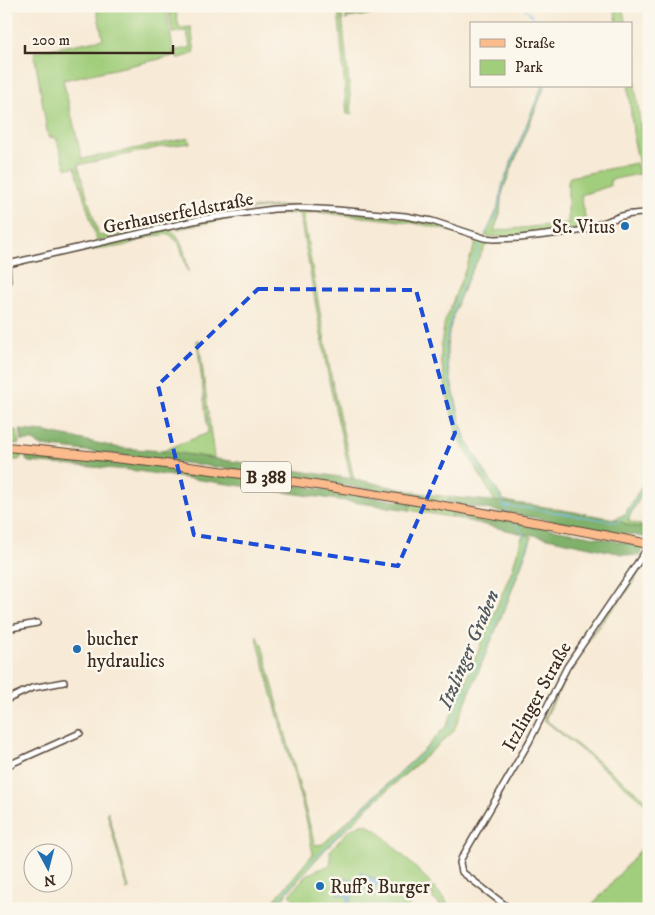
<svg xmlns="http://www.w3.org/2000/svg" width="655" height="915" viewBox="0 0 655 915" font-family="'IM FELL DW Pica',serif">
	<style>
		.green { fill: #a1ce7b; stroke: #6e7c4c }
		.forest { fill: #80b16b; stroke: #5e6e44 }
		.water { fill: #7dbef2; stroke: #5c7488 }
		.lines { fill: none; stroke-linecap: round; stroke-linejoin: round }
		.stream { stroke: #7dbef2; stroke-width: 1 }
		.street-casing { stroke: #57473a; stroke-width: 8 }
		.primary-casing { stroke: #57473a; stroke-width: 10 }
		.street { stroke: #fff; stroke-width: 5 }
		.primary { stroke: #fbbb8c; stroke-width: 8 }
		.marked { fill: none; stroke: #1d4ed8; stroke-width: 4; stroke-dasharray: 10 6; stroke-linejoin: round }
		.poi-dot { fill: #1f6fb2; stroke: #fbf7ec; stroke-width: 2 }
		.labels { text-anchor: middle; stroke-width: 5; stroke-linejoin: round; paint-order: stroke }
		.shield { fill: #fbf7ec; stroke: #75685c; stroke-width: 1 }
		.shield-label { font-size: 18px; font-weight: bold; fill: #3b2a1e }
		.street-label { font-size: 19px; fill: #3b2a1e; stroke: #fbf7ec }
		.poi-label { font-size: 19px; fill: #3b2a1e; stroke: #fbf7ec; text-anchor: start }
		.water-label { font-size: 20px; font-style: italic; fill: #4f565e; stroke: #fbf7ec }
	</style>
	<rect width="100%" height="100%" fill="#fbf7ec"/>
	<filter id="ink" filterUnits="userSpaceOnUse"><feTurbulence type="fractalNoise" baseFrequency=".02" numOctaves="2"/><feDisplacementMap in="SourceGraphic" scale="10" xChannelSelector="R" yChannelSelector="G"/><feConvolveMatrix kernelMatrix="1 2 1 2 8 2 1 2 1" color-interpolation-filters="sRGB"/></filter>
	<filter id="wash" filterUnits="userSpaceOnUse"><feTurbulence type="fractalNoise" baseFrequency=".0096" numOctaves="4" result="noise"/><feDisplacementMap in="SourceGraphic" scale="20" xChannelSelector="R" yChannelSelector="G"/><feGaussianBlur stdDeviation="1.12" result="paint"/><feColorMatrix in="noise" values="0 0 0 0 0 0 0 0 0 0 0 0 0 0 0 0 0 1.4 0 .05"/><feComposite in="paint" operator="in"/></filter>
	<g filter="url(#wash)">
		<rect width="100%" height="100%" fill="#f7ead6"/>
		<path class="green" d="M96,6h70l8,50 -111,24 19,79 107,-21 1,5 -29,4 -83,18 21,71 100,-21 1,-7 -1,10 -102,23 -22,-74 -9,1 -10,-30 -8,-1 -14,-85 69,-13z
			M168,6h7l4,22 12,-1 4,26 -18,6 -1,-9 14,-2 -3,-17 -14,2z
			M334,6h7l11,108h-5l-9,-106z
			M407,6h17l-76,12 -2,3v-7l2,2z
			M614,6h8l4,18h-9z
			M631,54l13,97 5,-1v18l-7,2c1,11 1,35 7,41l-5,-7v-16l-10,-47 -6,-55h3z
			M542,86h3l-41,101 -3,11 -1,16 -6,17 74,-8v-42l2,-4 66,-14 3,11 -29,6v6l-29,9 6,32c-33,6 -69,13 -102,9l12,-26 6,-27z
			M202,200l3,15c8,-2 18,-3 27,-4 42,-7 83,-6 125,-3l3,-2 -2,4 -88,-3 -66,9z
			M277,211h22l3,3 1,-3c41,1 83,2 123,11 22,5 44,13 66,19l11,1h-15c-18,29 -39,73 -41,106 -1,18 5,36 9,53 3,13 5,28 11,40 11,20 24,40 36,59l16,4 -23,-1 -39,-67 -10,-42 -6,-34v-16l4,-23 32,-81c-44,-17 -88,-21 -135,-25 -12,-1 -27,-5 -38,-1v7l30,171 20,87 -3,-1 -21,-92 -30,-171 -3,-2c-39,2 -77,6 -115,15l-6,2 3,-3 38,-9z
			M169,229c14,6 17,30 19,43l-9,-29 -10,-9 -17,2 -29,10 -66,9z
			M197,340h2l15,118 -52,-7 46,-18z
			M6,430h11l2,14 -13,-1z
			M6,450l15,1v7l-3,2 -12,-1z
			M649,474c0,17 -16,30 -21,47l13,4 3,4 -16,-4 -13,-6 10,-5z
			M425,494l24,3 -1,4 4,2 -29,-5z
			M410,503l43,7 -2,7 -42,-7z
			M523,534l9,3 -25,66 -54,129 -87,77c-9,12 -20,19 -31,30 -21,22 -41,46 -62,70h-6l46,-55 -6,-31 -51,-188 6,10 53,200 8,-1 103,-96 21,-23 65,-155z
			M644,558h4l-19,31 -36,44 -21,32 -26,52 1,4 102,81v4l-106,-87 28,-55z
			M108,811l21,78 -2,1 -20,-78z
			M361,824h5l11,6 54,53 -7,5h11l14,17 -1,4h-8l-1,-6 -6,-4v-5l-8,-4c-6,7 -13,11 -19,19h-98l-4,-1 -15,-13 19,-22 2,1c7,-6 14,-5 21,-10l-1,-13 18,-20z
			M649,840v69h-60z"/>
		<path class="forest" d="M20,430l26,2 74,16 42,3 192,28 71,15 -2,4c-127,-21 -253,-38 -381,-52l-9,-5h-11z
			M26,451l192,22 192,30v6l-1,1 -279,-40 -101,-8 -3,-2z
			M449,497l84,8 82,14 13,6 21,4v9l-197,-35 -4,-2z
			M453,510l184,35 7,2 -5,9 -12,-1 -98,-21 -1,1 -77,-18z"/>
		<path class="water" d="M361,872l5,4 16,5v2l-8,4 -12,-3 -2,-10z
			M345,878l11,2 -7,26h5l1,3h-12l4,-5 1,-8 -11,-2 2,-6 4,-1z"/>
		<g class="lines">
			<path class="stream" d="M523,6l16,18
				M485,234l11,-18 7,-32 40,-98
				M482,241l-27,63 -10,40v15l15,69 5,15 39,63
				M509,514l-5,-8 30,3 83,13 8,-4 3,-3 21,-37
				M271,909l37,-44 55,-57 73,-66 13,-14 29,-63 50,-121 -2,-6 -12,-17"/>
		</g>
	</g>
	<g filter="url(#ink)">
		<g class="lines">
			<defs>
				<path id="street" d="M6,8l5,-2
					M6,168v31
					M6,246l2,35 -2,17
					M8,264l194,-45 72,-10 26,-1 37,2 68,6 27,5 52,17 10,1 26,-1 58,-7c13,-3 23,-8 35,-12 11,-5 24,-6 36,-6
					M6,629l31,-6
					M6,700l26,-12 32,-6
					M6,766l74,-33
					M510,909l-48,-37 -2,-9 1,-4 68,-117 38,-75 82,-121"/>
				<path id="primary" d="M6,447c216,19 430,55 643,97"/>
			</defs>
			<use href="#street" class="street-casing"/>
			<use href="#primary" class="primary-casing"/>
			<use href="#street" class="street"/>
			<use href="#primary" class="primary"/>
		</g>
	</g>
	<path class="marked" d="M258,289l158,1 39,143 -57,133 -204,-31 -36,-150z"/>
	<g class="poi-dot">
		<circle cx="625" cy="226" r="5"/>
		<circle cx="77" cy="649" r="5"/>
		<circle cx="320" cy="886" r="5"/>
	</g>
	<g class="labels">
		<rect class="shield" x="241" y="461.5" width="50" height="31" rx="4"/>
		<g class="shield-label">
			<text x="266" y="483">B 388</text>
		</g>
		<g class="street-label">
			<text transform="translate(178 212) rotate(-11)" y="7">Gerhauserfeldstraße</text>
			<text transform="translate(536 696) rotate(-61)" y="7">Itzlinger Straße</text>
		</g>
		<g class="poi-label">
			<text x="615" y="233" text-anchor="end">St. Vitus</text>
			<text x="87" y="645">bucher<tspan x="87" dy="22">hydraulics</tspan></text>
			<text x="330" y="893">Ruff's Burger</text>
		</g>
		<g class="water-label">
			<text transform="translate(468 649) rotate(-67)" y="7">Itzlinger Graben</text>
		</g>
	</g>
	<rect width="655" height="915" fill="none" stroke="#fbf7ec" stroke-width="25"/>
	<rect x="470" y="22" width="162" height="65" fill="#fbf7ec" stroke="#aea59a"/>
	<rect x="480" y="39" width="25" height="8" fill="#fbbb8c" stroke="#aea59a"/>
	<text x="515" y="48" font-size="15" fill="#3b2a1e">Straße</text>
	<rect x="480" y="60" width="25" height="15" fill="#a1ce7b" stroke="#aea59a"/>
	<text x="515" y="72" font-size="15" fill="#3b2a1e">Park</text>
	<g transform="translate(48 868) rotate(173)"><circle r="24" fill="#fbf7ec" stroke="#aea59a"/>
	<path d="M0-4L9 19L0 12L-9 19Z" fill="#1f6fb2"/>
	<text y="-8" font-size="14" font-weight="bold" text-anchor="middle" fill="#3b2a1e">N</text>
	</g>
	<path d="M25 45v8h148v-8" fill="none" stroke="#3b2a1e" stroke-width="2.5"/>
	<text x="32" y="45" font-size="15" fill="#3b2a1e" stroke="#fbf7ec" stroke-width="4" paint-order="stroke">200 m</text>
</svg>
